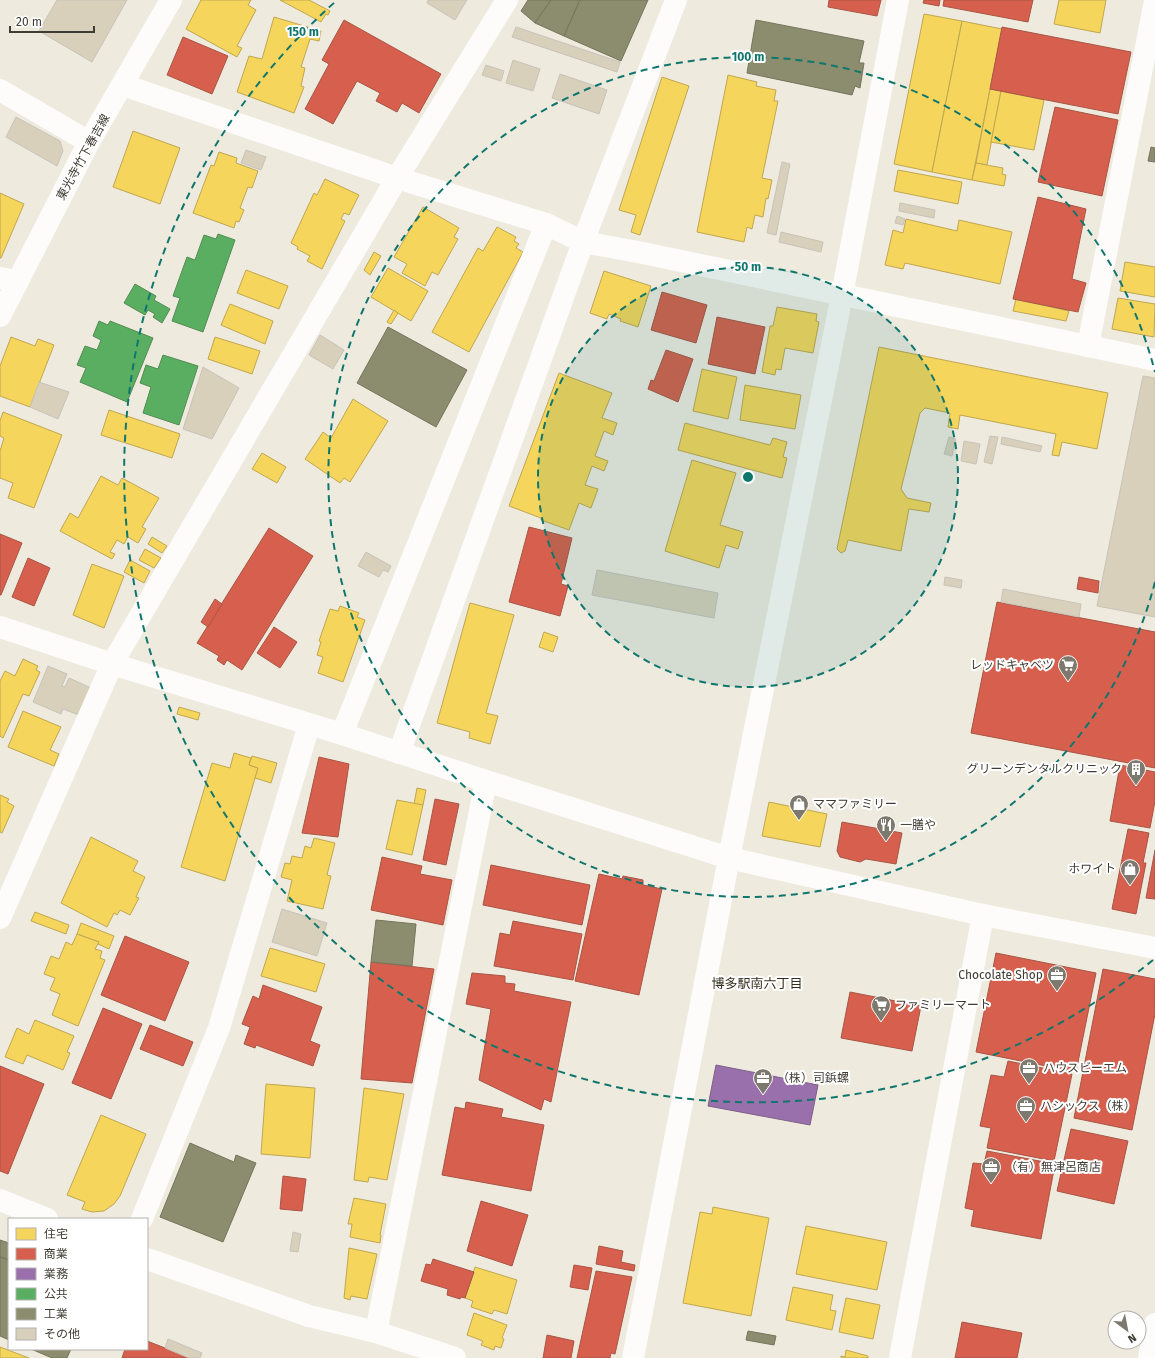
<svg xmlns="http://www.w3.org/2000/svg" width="1155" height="1358" font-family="'Fira Sans','Noto Sans JP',sans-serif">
<rect width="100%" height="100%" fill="#efeade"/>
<g fill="#f6d55c" stroke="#bfa750">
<path d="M201 0H251L248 5 256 10 237 46 242 48 237 57 186 29Z"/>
<path d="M280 0H309L330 11 328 15 326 14 321 22Z"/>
<path d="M1059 0H1106L1100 33 1054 24Z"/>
<path d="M924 14 962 21 932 172 894 164Z"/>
<path d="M274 17 321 31 319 41 310 39 301 67 305 68 301 86 304 87 294 113 237 92 249 56 262 59Z"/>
<path d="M962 21 1002 29 972 180 932 172Z"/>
<path d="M728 75 757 82 756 86 776 90 774 101H778L762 178 772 180 768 199 766 198 763 217 755 215 752 229 747 227 744 242 697 232Z"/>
<path d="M662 77 689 86 640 235 631 232 636 215 619 210Z"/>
<path d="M990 89 1001 91 987 165 976 163Z"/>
<path d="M1001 91 1044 100 1034 150 991 142Z"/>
<path d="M133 131 180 148 160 204 113 187Z"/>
<path d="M219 152 237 158 236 163 258 171 252 188 248 187 240 208 244 210 239 222 236 221 234 228 193 213 211 165 214 166Z"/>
<path d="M976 163 1003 168 1002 174 1006 175 1004 186 972 180Z"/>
<path d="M898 170 962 182 958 204 894 191Z"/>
<path d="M325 179 359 195 349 215 344 213 341 219 345 221 322 269 307 261 310 256 297 249 298 247 291 243 314 193 317 195Z"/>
<path d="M0 193 24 204 1 258H0Z"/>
<path d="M423 207 459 228 454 237 458 239 438 275 432 272 425 286 402 273 407 264 394 257Z"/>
<path d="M906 219 957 231 959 220 1012 232 1000 284 905 263 903 269 885 265 893 230 903 233Z"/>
<path d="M497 227 516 237 514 241 519 244 516 248 523 252 469 352 432 332 478 248 483 251Z"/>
<path d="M374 252 381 256 370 275 364 270Z"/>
<path d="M1125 262 1155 267V297L1120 291Z"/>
<path d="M388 268 428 291 411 321 371 297Z"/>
<path d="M246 270 288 286 279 309 237 293Z"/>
<path d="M604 271 651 286 638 327 620 321 621 319 609 314 607 319 590 313Z"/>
<path d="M1118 298 1155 304 1154 337 1112 329Z"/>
<path d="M1016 299 1069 311 1066 321 1013 311Z"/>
<path d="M230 304 273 321 265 344 221 325Z"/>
<path d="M777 307 817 314 816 321 819 322 813 353 785 348 781 370 776 369 775 375 762 372 770 326H773Z"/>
<path d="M394 310 398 313 391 324 387 322Z"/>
<path d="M11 337 35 346 38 339 54 345 30 407 0 396V366Z"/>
<path d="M215 337 260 351 252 374 208 359Z"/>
<path d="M879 347 1108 393 1097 449 1062 442 1059 456 1052 455 1056 434 960 415 958 429 948 427 950 413 925 408 920 413 901 489 907 498 931 503 929 512 909 509 901 551 848 540 845 551 841 553 837 549Z"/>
<path d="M702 369 737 377 728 419 693 411Z"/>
<path d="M559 373 612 393 602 418 617 423 613 435 604 431 595 456 608 461 604 471 592 466 585 485 598 489 591 508 579 503 569 530 541 520V518L509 506Z"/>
<path d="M745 385 801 395 795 429 740 420Z"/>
<path d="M353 399 388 421 350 482 344 478 340 483 305 459 323 432 331 438Z"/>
<path d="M109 410 180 434 172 458 101 435Z"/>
<path d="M3 412 62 435 34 508 8 498 13 483 0 478V451L4 438 0 436V421Z"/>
<path d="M685 423 770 445 773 438 787 442 783 457 787 458 782 478 678 450Z"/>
<path d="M262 453 286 467 277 483 252 469Z"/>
<path d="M692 460 736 473 720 525 743 532 738 549 726 545 719 568 665 551Z"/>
<path d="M101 476 118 485 122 478 159 498 142 527 146 529 138 543 128 537 124 544 117 540 110 552 115 554 112 559 60 531 70 513 78 518Z"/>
<path d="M152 537 167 546 162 553 148 544Z"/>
<path d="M145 549 161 558 154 568 139 560Z"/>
<path d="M130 560 150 571 144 583 124 572Z"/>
<path d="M92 564 124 576 104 628 73 615Z"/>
<path d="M470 603 514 615 486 713 498 716 490 744 469 738 470 732 437 723Z"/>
<path d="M340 606 359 613 357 617 365 620 343 682 318 673 323 657 317 655 321 642 319 641 330 609 338 611Z"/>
<path d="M544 632 558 637 553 652 539 647Z"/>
<path d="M23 659 38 666 36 670 40 672 29 696 23 694 3 738 0 736V681L5 671 15 676Z"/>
<path d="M179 707 200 713 198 720 177 714Z"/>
<path d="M23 711 61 727 50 750 59 754 54 766 8 747Z"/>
<path d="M234 753 251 758 249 765 258 768 225 881 181 867 212 763 230 768Z"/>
<path d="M252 756 277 763 271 783 255 778 258 768 249 765Z"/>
<path d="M417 788 426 790 423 805 414 804Z"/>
<path d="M0 795 9 799 7 802 14 806 2 833 0 832Z"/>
<path d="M397 800 423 805 412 855 386 849Z"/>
<path d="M769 802 827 814 820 847 762 836Z"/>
<path d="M91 837 138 861 133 871 145 877 136 897 139 898 130 915 120 910 117 915 114 913 107 927 61 903Z"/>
<path d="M314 838 335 843 327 875 331 876 323 909 287 901 292 880 281 877 285 863 290 864 292 856 302 858 305 846 311 848Z"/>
<path d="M35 912 69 925 66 934 31 921Z"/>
<path d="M81 923 114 936 109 949 98 944 99 942 77 934Z"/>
<path d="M77 934 99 942 95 949 102 951 100 958 105 960 78 1026 52 1015 60 994 50 990 55 978 44 974 51 956 59 959 66 942 72 945Z"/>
<path d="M270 948 325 964 316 992 261 976Z"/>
<path d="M35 1020 74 1036 67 1052 70 1053 63 1070 27 1055 23 1064 5 1057 17 1028 29 1034Z"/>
<path d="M266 1084 315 1088 310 1158 261 1154Z"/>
<path d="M364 1088 404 1094 387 1180 369 1177 368 1182 354 1180Z"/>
<path d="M101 1115 146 1134 120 1196 114 1204 104 1211 92 1212 82 1209 85 1202 67 1195Z"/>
<path d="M354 1198 386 1204 380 1235H381L380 1243 350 1237 352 1224H348Z"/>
<path d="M713 1207 769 1218 751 1316 683 1303 700 1212 712 1214Z"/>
<path d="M806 1226 887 1242 877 1290 796 1274Z"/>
<path d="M349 1248 377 1254 367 1299 351 1296 350 1300 344 1298Z"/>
<path d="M475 1267 517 1280 507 1314 494 1310 492 1314 471 1307 473 1301 465 1298Z"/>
<path d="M793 1287 833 1295 830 1310 836 1311 832 1330 786 1320Z"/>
<path d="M846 1298 880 1305 873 1339 839 1332Z"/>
<path d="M474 1313 507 1325 502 1338 504 1339 501 1348 495 1346 494 1350 481 1345 483 1341 467 1335Z"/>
<path d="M0 1347 29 1358H0Z"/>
<path d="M846 1350 868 1356V1358H841V1356L845 1357Z"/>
</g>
<g fill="#d6604d" stroke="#a95545">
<path d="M829 0H881L877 16 828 7Z"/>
<path d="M924 0H940L939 6 923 3Z"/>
<path d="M944 0H1033L1028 22 943 6Z"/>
<path d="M344 20 441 74 419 113 402 103 397 112 376 101 380 93 357 81 333 124 305 109 329 64 322 60Z"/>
<path d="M1002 27 1131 52 1118 114 990 89Z"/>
<path d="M183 37 228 56 212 94 167 75Z"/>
<path d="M1055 107 1118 120 1102 196 1038 182Z"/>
<path d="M1038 197 1086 209 1072 279 1086 283 1078 312 1013 299Z"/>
<path d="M662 292 707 305 696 343 651 330Z"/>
<path d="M717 317 765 327 755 374 708 364Z"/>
<path d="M666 350 693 359 678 402 648 389 651 380 654 381Z"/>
<path d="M529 527 572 538 561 584 568 586 560 616 509 602Z"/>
<path d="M269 528 313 556 242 670 227 660 224 665 217 660 219 656 197 643Z"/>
<path d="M0 534 22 543 1 595H0Z"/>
<path d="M28 558 50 568 34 606 12 597Z"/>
<path d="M1079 577 1099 581 1098 593 1077 589Z"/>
<path d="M215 599 222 604 208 627 201 622Z"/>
<path d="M997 602 1155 632V768L971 733Z"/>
<path d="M274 627 297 642 280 668 257 653Z"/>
<path d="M319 757 349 764 338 837 302 833Z"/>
<path d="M1120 765 1155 772V801L1150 828 1110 821Z"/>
<path d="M435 799 459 804 446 865 423 860Z"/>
<path d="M842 822 902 833 896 864 866 859 860 862 840 857 837 851Z"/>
<path d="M1128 829 1149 833 1143 863H1146L1136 914 1112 909Z"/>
<path d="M1155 850V899L1146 898Z"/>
<path d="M382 857 422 866 420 874 452 880 443 925 371 910Z"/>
<path d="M491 865 590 885 582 925 483 905Z"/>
<path d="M599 874 622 879 623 876 643 880V885L662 889 639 995 575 981Z"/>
<path d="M513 921 582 934 573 980 494 966 500 933 510 935Z"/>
<path d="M125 936 189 962 165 1021 101 995Z"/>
<path d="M996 953 1096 973 1076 1072 976 1052Z"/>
<path d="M371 962 434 969 412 1083 361 1079Z"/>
<path d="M1103 969 1155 979V1014L1132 1130 1074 1118Z"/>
<path d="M472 973 505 976V983L515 984 514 991 571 1002 551 1102 544 1099 541 1110 479 1080 491 1009 466 1004Z"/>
<path d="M263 985 322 1007 310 1041 320 1045 313 1066 256 1045 255 1048 244 1044 250 1027 242 1024 253 996 259 999Z"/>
<path d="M850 992 921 1006 912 1051 841 1038Z"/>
<path d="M103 1008 142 1024 111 1099 72 1083Z"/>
<path d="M150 1025 193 1042 183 1066 140 1049Z"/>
<path d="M1008 1061 1072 1074 1054 1161 987 1148 991 1128 980 1126 991 1075 1004 1077Z"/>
<path d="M0 1066 44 1084 8 1174 0 1171Z"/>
<path d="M466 1102 503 1109 501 1117 544 1125 531 1191 442 1175 455 1107 465 1109Z"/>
<path d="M1071 1129 1128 1141 1114 1204 1057 1191Z"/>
<path d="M987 1151 1055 1164 1041 1239 971 1226 974 1210 965 1208 973 1163 984 1164Z"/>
<path d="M283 1176 306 1179 302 1211 280 1209Z"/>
<path d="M481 1201 528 1215 512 1266 467 1251Z"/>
<path d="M599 1246 623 1251 621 1262 635 1265 634 1271 596 1264Z"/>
<path d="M433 1259 474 1272 465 1298 461 1297 460 1299 447 1295 448 1289 421 1281 426 1264 431 1265Z"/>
<path d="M574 1265 592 1268 588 1290 570 1287Z"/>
<path d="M596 1271 632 1277 615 1354 611 1353 610 1358H577Z"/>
<path d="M962 1322 1022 1333 1017 1358H955Z"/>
<path d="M547 1335 574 1341 571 1358H543Z"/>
<path d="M147 1341 165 1348 189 1358H122L125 1349H147Z"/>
</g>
<path fill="#9970ab" stroke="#7e6087" d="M716 1065 818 1085 810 1125 708 1106Z"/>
<g fill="#5aae61" stroke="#528c53">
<path d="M218 234 235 240 203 332 172 321 180 298 173 296 187 257 195 260 204 235 216 239Z"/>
<path d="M135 284 156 296 154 300 170 309 162 323 153 317 155 314 148 310 145 315 124 303Z"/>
<path d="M99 321 108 325 110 321 153 338 127 402 80 382 86 368 77 365 85 346 97 350 101 340 93 336Z"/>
<path d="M163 355 198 366 179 425 143 413 151 387 140 383 146 365 158 369Z"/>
</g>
<g fill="#8c8c6e" stroke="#75745c">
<path d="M528 0H551L535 23 521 11Z"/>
<path d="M551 0H580L564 36 535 23Z"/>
<path d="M580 0H648L621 61 564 36Z"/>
<path d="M756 20 864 41 859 63H864L860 88 855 86 852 95 747 73Z"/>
<path d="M1151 147 1155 148V162L1148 161Z"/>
<path d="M388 327 467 370 436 427 357 383Z"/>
<path d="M376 920 416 924 412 966 371 962Z"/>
<path d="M190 1143 234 1162 236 1155 256 1163 223 1242 160 1217Z"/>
<path d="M0 1240 9 1243V1260L0 1257Z"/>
<path d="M0 1257 9 1260V1340L0 1336Z"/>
<path d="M748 1331 776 1336 774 1345 746 1340Z"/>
<path d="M31 1349H71L67 1358H52Z"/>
</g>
<g fill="#d8d0bb" stroke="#c7c3b9">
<path d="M57 0H127L92 62 39 31Z"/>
<path d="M428 0H467L455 20 427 3Z"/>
<path d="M516 27 620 62 617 72 512 37Z"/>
<path d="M513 60 540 69 533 91 506 83Z"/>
<path d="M486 65 504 71 501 81 482 75Z"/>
<path d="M560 74 607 90 599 114 552 98Z"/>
<path d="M16 117 60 141 63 151 57 166 6 137Z"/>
<path d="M246 150 266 157 261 170 241 163Z"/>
<path d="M782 162 790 164 776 235 767 233Z"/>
<path d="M900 203 935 210 934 218 899 211Z"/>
<path d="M897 216 905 219 903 225 895 223Z"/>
<path d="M781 232 823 242 821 252 779 242Z"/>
<path d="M320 335 344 350 333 369 309 355Z"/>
<path d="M203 367 239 388 212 439 183 429Z"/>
<path d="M1143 376 1155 378V617L1097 606Z"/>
<path d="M39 382 69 392 58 419 30 407Z"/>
<path d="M990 436 998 437 992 464 984 462Z"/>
<path d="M949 437 956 439 952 456 944 454Z"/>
<path d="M1002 437 1042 446 1040 452 1001 444Z"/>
<path d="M964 441 980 444 976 464 961 461Z"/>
<path d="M366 552 391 566 388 572 383 570 379 577 358 566Z"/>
<path d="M597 570 718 593 714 618 592 595Z"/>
<path d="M945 577 962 580 961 588 944 585Z"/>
<path d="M1003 589 1081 604 1079 617 1001 602Z"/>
<path d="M48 666 67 674 62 686 65 687 69 678 91 688 79 715 63 709 61 714 33 702Z"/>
<path d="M282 909 327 923 317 956 272 942Z"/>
<path d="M293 1232 301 1234 298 1252 290 1251Z"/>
<path d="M168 1339 202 1353 200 1358H189L165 1348Z"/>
</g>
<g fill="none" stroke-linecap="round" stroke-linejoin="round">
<g stroke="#fdfcfa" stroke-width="22">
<path d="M0 90 89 142"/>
<path d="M0 278 17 281"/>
<path d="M1088 346 1155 1"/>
<path d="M342 734 546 224"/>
<path d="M399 753 583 242 676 0"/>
<path d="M0 918 112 664 397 178 507 0"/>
<path d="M0 1200 47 1219"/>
<path d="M142 1219 219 1028 309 725"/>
<path d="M147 1259 309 1316 376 1332 455 1358"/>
<path d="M376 1332 486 781"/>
<path d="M633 1358 729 858 842 295 898 0"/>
<path d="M900 1358 983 915"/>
<path d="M1149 1358 1155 1324"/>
</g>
<g stroke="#fdfcfa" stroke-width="22">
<path d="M123 85 397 178 546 224 583 242 638 252 1155 360"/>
<path d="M0 316 89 142 171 0"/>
<path d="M0 627 112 664 342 734 486 781 729 858 983 915 1155 948"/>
</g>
</g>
<circle cx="748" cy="477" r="210" fill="#0f766e" fill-opacity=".12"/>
<g fill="none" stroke="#0f766e" stroke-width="2" stroke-dasharray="7 5">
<circle cx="748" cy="477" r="210"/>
<path d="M1155 582A420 420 0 1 1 1155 372"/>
<path d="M1153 960A630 630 0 0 1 335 2"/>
</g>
<defs>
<symbol id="supermarket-pin" viewBox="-11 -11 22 30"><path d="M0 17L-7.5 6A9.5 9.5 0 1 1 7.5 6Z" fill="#7d796f" stroke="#fff"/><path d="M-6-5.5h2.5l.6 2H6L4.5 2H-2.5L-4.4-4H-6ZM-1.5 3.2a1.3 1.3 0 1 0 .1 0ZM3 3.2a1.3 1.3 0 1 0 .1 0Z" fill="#fff"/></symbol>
<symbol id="building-pin" viewBox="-11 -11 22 30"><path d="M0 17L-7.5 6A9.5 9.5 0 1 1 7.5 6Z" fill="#7d796f" stroke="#fff"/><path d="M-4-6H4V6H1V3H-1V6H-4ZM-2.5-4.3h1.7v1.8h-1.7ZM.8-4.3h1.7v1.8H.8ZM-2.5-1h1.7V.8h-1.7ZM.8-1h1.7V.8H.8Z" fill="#fff"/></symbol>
<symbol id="shop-pin" viewBox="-11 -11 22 30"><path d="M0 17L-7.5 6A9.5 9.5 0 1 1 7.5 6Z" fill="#7d796f" stroke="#fff"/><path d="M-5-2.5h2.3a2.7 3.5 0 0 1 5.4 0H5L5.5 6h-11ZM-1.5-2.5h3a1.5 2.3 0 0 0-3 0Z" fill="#fff"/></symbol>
<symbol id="restaurant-pin" viewBox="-11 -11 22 30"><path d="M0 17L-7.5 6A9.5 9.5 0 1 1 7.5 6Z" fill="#7d796f" stroke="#fff"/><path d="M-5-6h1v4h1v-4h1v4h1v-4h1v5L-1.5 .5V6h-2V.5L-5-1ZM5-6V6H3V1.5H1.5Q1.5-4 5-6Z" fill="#fff"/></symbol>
<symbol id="office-pin" viewBox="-11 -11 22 30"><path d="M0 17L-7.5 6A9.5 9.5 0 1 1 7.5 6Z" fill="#7d796f" stroke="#fff"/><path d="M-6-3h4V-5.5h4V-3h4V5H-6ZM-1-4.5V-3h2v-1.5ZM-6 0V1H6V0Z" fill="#fff"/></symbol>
</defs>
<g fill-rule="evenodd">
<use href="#supermarket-pin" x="1057" y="654" width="22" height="30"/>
<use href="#building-pin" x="1125" y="758" width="22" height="30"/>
<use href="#shop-pin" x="788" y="793" width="22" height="30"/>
<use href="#restaurant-pin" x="875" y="814" width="22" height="30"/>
<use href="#shop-pin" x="1119" y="858" width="22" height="30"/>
<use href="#office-pin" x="1046" y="964" width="22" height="30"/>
<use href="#supermarket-pin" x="870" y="994" width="22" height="30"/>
<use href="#office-pin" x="1018" y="1057" width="22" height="30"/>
<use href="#office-pin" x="752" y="1067" width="22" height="30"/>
<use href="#office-pin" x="1015" y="1095" width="22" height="30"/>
<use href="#office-pin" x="980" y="1156" width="22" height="30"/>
</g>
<g text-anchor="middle" stroke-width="4" stroke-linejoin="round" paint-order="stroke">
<g font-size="12" fill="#3f3c33" stroke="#fff">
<text transform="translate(83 157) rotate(-61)" y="4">東光寺竹下春吉線</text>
</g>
<g font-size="12" fill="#3f3c33" stroke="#fff" text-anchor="start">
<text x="1054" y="669" text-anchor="end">レッドキャベツ</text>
<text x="1122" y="773" text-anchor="end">グリーンデンタルクリニック</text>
<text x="813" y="808">ママファミリー</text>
<text x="900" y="829">一膳や</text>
<text x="1116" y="873" text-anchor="end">ホワイト</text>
<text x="1043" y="979" text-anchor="end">Chocolate Shop</text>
<text x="895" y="1009">ファミリーマート</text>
<text x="1043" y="1072">ハウスビーエム</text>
<text x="777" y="1082">（株）司鋲螺</text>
<text x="1040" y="1110">ハシックス（株）</text>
<text x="1005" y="1171">（有）無津呂商店</text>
</g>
<g font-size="13" fill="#352e1c" stroke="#fff">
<text x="757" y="988">博多駅南六丁目</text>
</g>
</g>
<circle cx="748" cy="477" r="6" fill="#0f766e" stroke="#fff" stroke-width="2"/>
<g font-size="12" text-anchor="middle" font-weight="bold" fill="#0f766e" stroke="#fff" stroke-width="4" stroke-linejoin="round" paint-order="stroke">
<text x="303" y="36">150 m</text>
<text x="748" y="61">100 m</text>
<text x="748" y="271">50 m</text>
</g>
<rect x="8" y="1218" width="140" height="132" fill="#ffffff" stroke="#b2b1ad"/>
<rect x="16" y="1228" width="20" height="12" fill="#f6d55c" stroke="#b2b1ad"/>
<text x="44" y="1238" font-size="12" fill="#3f3c33">住宅</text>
<rect x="16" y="1248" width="20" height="12" fill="#d6604d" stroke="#b2b1ad"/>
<text x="44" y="1258" font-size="12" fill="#3f3c33">商業</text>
<rect x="16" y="1268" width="20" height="12" fill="#9970ab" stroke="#b2b1ad"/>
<text x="44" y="1278" font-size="12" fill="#3f3c33">業務</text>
<rect x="16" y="1288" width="20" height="12" fill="#5aae61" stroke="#b2b1ad"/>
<text x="44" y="1298" font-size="12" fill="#3f3c33">公共</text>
<rect x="16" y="1308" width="20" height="12" fill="#8c8c6e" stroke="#b2b1ad"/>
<text x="44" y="1318" font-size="12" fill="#3f3c33">工業</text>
<rect x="16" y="1328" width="20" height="12" fill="#d8d0bb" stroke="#b2b1ad"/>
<text x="44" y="1338" font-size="12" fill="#3f3c33">その他</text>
<g transform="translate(1127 1330) rotate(148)"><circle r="19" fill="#ffffff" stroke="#b2b1ad"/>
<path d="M0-3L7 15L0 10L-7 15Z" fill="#7d796f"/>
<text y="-6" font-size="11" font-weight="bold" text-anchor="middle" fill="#3f3c33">N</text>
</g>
<path d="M10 26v6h84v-6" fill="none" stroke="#3f3c33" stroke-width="2"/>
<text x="16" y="26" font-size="12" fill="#3f3c33" stroke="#ffffff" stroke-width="3" paint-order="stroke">20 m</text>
</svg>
